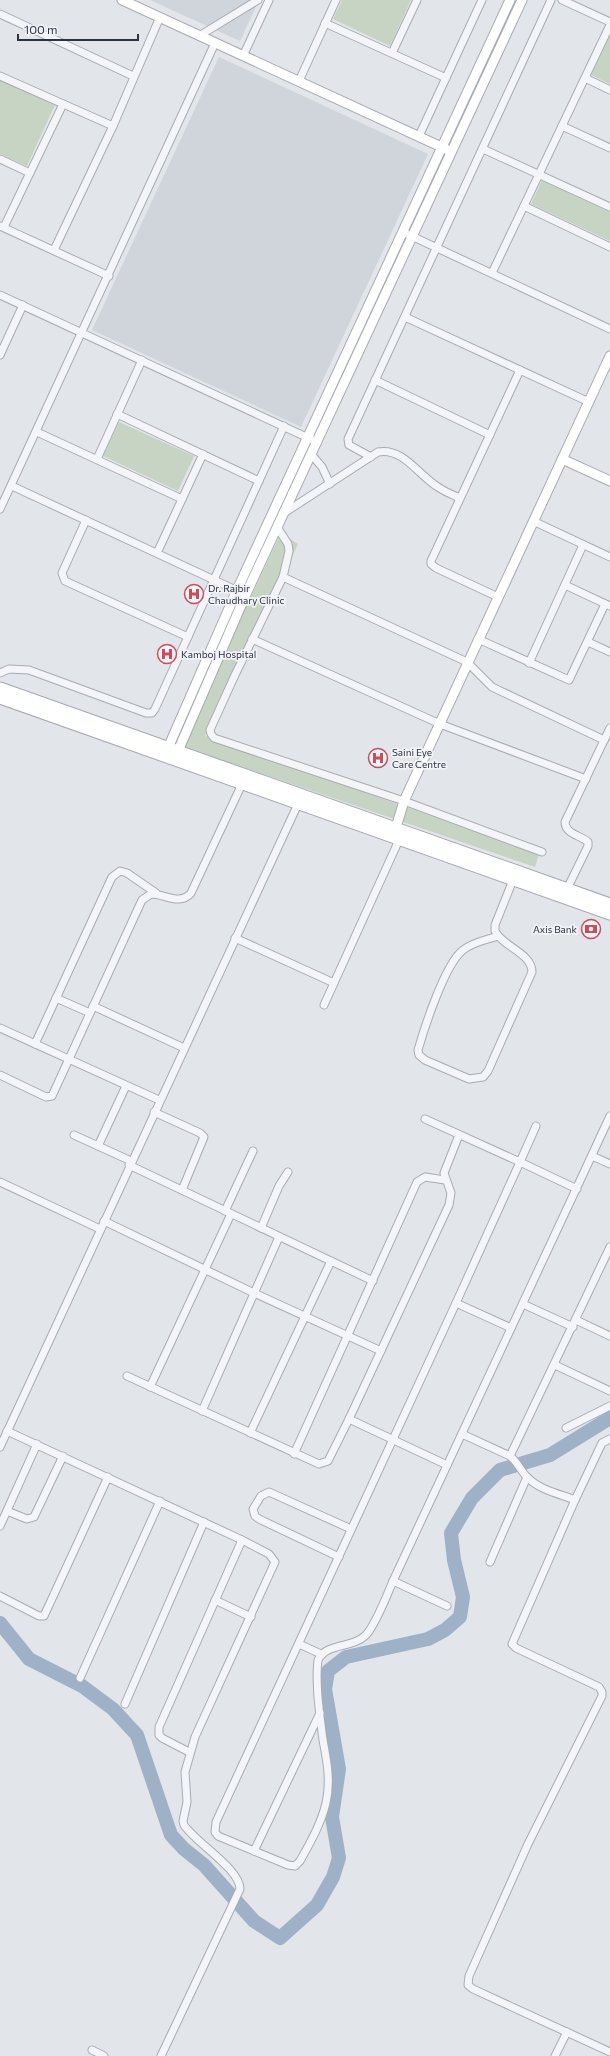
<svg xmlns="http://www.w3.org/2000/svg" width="610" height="2056" font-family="Commissioner,sans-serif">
<rect width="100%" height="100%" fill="#e2e5e9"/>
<g fill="#d0d4db">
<path d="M150 0H259L240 41Z"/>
<path d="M219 57 428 154 301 427 92 330Z"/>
</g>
<g fill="#c7d3c3">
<path d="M342 0H411L390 46 333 19Z"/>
<path d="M610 34V84L591 75Z"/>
<path d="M0 80 55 105 27 166 0 154Z"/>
<path d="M542 180 610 212V241L531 204Z"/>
<path d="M119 422 194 456 178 491 103 456Z"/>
<path d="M281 533 298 544 205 736 539 854 535 867 181 746Z"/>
</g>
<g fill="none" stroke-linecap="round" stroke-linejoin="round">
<path stroke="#9fb1c7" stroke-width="14" d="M0 1623 29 1659 82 1686 113 1709 137 1735 171 1835 184 1849 204 1865 254 1921 280 1938 317 1905 333 1877 339 1858 332 1817 339 1769 325 1689 328 1671 346 1657 428 1639 445 1630 460 1617 463 1597 454 1560 451 1533 472 1498 500 1470 550 1455 610 1418"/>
<defs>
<g id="street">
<path d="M562 0 610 22"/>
<path d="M0 14 133 76"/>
<path d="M325 23 446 78"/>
<path d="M199 36 258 0"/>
<path d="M392 53 417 0"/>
<path d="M243 56 269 0"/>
<path d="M0 76 113 126"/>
<path d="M585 78 610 90"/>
<path d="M299 81 336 0"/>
<path d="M562 126 610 148"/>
<path d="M419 136 482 0"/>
<path d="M483 149 610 207"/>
<path d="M0 159 30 173"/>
<path d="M524 206 610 247"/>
<path d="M0 226 109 276"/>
<path d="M4 227 63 104"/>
<path d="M403 232 610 329"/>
<path d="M54 250 113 126 160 17"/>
<path d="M492 273 610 25"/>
<path d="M0 295 317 442"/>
<path d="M405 317 589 402"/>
<path d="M0 355 23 305"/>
<path d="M375 380 490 435"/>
<path d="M117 414 259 481"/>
<path d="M37 432 182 499"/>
<path d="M311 454 322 467 330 484"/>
<path d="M371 457 349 445 348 439 551 0"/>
<path d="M97 459 142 360"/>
<path d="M12 486 240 592"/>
<path d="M0 509 215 43"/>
<path d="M284 513 378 452C403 447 419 476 438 487 445 492 453 495 460 498"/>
<path d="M86 520 62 573 65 581 188 637"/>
<path d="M533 521 610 557"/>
<path d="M277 527 288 544 289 551 283 577 235 675 210 730 211 734 214 738 404 801 542 852"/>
<path d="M157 553 203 454"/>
<path d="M283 577 467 662 492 687 604 740"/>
<path d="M565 585 610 606"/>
<path d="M498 597 436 568 431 564V561L520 370"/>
<path d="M252 639 440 724 586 779"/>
<path d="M478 639 569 680 605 604"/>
<path d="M588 642 610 652"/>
<path d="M529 663 583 545"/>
<path d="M0 673 9 669 29 670 146 713H152L155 709 284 426"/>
<path d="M567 889 588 846V842C580 835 565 834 565 822L610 728"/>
<path d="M498 936C486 940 473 942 463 950 445 964 425 1026 418 1050L419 1055 425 1060 469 1079 483 1077 488 1071 532 972C532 953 503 947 495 931V925L513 880"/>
<path d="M235 938 334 983"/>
<path d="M56 998 90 1013"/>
<path d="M324 1005 399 840"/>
<path d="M93 1006 184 1048"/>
<path d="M0 1028 159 1100"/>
<path d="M35 1044 112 877 120 871 127 873 156 893"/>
<path d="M0 1075 46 1097 52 1096 142 900 151 894C165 894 180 906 191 893L242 784"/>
<path d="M154 1112 200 1133 204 1137 182 1190"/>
<path d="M425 1119 520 1162 536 1126"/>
<path d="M74 1135 131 1161"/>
<path d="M98 1146 126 1086"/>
<path d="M592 1156 610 1164"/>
<path d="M129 1165 373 1281"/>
<path d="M0 1182 100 1229"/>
<path d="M577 1189 520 1162 456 1303 216 1822 215 1832 218 1836 288 1865 295 1866 300 1861C310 1843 321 1824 326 1803 331 1782 327 1761 323 1740 320 1716 315 1684 318 1660 327 1642 352 1649 366 1635 376 1624 387 1595 393 1581L585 1170 610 1116"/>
<path d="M225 1211 253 1151"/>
<path d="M104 1221 254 1293 381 1351"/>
<path d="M261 1228 279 1186 288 1172"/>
<path d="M456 1303 511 1328"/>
<path d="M523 1304 573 1327"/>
<path d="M576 1320 610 1336"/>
<path d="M555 1365 610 1391"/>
<path d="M127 1376 319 1464 328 1461 349 1419"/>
<path d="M150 1387 231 1214"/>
<path d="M202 1411 279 1237"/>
<path d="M566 1428 610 1406"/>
<path d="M7 1431 242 1540 269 1554 275 1562 195 1737 185 1772 187 1802 183 1821 184 1825C196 1843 240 1869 240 1889L161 2056"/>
<path d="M250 1433 331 1261"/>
<path d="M462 1434 510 1456C518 1462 521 1472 528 1478 540 1490 560 1494 575 1500L602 1443 610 1439"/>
<path d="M0 1447 298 804"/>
<path d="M294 1454 417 1182 425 1177 445 1180"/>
<path d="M510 1456 610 1247"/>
<path d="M447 1465 349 1419 449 1205 451 1193 444 1173 459 1135"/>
<path d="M575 1500 512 1644 516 1648 599 1687 602 1692V1696L528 1844 469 1976 468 1985 473 1989 610 2052"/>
<path d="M7 1511 27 1519 34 1517 63 1456"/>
<path d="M0 1526 37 1444"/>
<path d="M339 1557 259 1519 255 1516 253 1509 261 1496 269 1492 351 1529"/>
<path d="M490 1562 527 1477"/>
<path d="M393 1581 447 1606"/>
<path d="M0 1596 39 1616H44L108 1477"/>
<path d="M215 1600 251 1617"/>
<path d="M299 1644 321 1654"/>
<path d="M80 1678 160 1501"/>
<path d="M125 1704 204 1522"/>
<path d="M189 1752 162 1738 159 1735V1727L242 1540"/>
<path d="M254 1851 320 1713"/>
<path d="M92 2050 104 2056"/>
<path d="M555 2056 567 2032"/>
</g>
<g id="secondary">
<path d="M122 0 448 150"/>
<path d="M510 0 237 590 168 748 171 757 178 751 246 594 522 0"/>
<path d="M562 459 610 481"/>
<path d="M394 834 404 801 610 356"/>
</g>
<g id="primary">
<path d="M0 688 610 904"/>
<path d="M0 698 610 914"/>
</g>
</defs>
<use href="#street" stroke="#a7acb3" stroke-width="9"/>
<use href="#secondary" stroke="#a7acb3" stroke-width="11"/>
<use href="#primary" stroke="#a2a9b5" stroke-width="13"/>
<use href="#street" stroke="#f4f5f8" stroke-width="7"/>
<use href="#secondary" stroke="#fff" stroke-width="9"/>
<use href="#primary" stroke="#fff" stroke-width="11"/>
</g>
<defs>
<symbol id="hospital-ring" viewBox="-11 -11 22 22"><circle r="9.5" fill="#f1f3f7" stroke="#c74e5d" stroke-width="1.5"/><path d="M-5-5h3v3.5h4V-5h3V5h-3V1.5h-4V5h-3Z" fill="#c74e5d"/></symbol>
<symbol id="bank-ring" viewBox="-11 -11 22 22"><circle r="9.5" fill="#f1f3f7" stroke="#c74e5d" stroke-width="1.5"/><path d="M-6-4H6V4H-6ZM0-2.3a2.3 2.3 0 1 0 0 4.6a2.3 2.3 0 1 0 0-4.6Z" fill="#c74e5d"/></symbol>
</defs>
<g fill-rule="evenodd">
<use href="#hospital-ring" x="183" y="583" width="22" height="22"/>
<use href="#hospital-ring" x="156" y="643" width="22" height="22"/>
<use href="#hospital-ring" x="367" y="747" width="22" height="22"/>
<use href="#bank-ring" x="580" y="918" width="22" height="22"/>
</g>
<g text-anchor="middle" stroke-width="3.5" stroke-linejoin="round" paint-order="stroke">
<g font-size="10" fill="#2b3240" stroke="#f1f3f7" text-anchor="start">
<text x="208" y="592">Dr. Rajbir<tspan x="208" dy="12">Chaudhary Clinic</tspan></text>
<text x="181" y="658">Kamboj Hospital</text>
<text x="392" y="756">Saini Eye<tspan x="392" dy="12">Care Centre</tspan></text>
<text x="577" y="933" text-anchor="end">Axis Bank</text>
</g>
</g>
<path d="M18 34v6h120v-6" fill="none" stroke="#2b3240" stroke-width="2"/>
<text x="24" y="34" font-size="12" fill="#2b3240" stroke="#f1f3f7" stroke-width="3" paint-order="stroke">100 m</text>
</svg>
